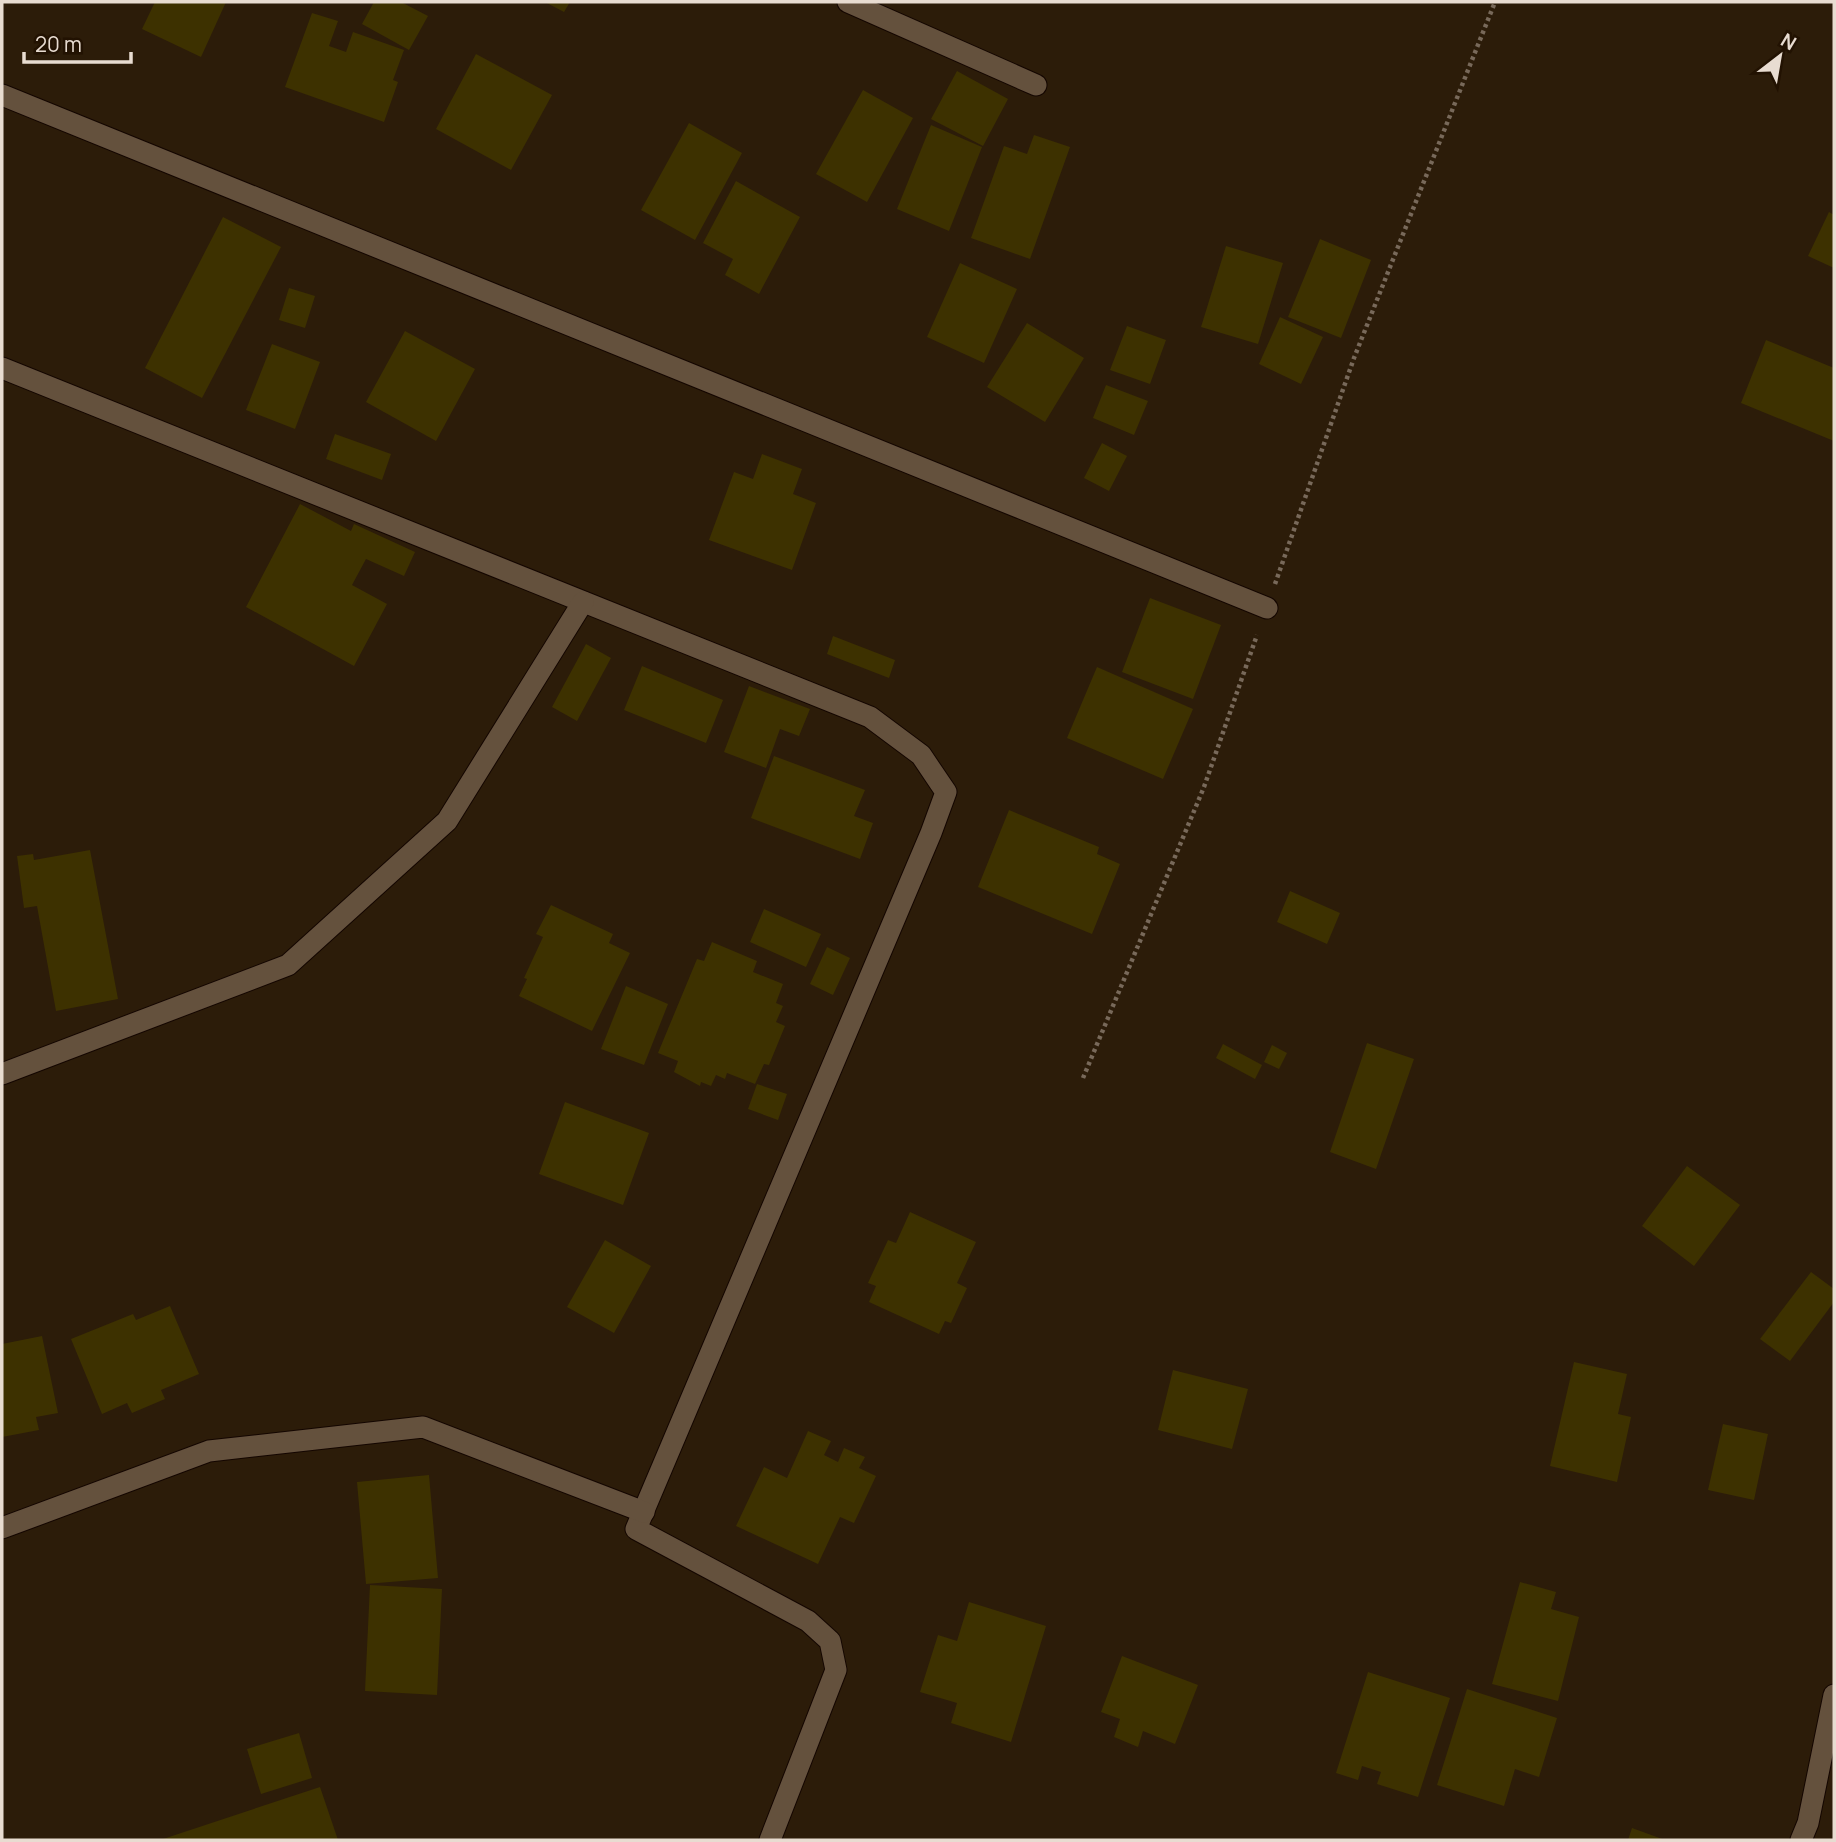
<svg xmlns="http://www.w3.org/2000/svg" width="1836" height="1842" font-family="Manrope,sans-serif">
<rect width="100%" height="100%" fill="#2c1c09"/>
<g fill="#3d3100">
<path d="M155 2H226L201 57 142 29Z"/>
<path d="M374 2H401L428 16 409 50 362 24Z"/>
<path d="M545 2H570L564 12Z"/>
<path d="M312 13 338 21 329 46 346 52 353 32 404 50 393 80 398 82 384 122 285 87Z"/>
<path d="M476 54 552 95 511 170 436 129Z"/>
<path d="M957 71 1008 99 983 146 931 119Z"/>
<path d="M863 90 913 118 867 202 816 174Z"/>
<path d="M689 123 742 153 695 240 641 210Z"/>
<path d="M931 125 982 147 949 231 897 209Z"/>
<path d="M1034 135 1070 147 1030 259 971 238 1004 146 1027 154Z"/>
<path d="M736 181 800 217 759 294 725 275 733 259 703 243Z"/>
<path d="M1829 212 1834 215V268L1808 256Z"/>
<path d="M223 217 281 247 202 398 145 368Z"/>
<path d="M1320 239 1371 260 1341 338 1288 317Z"/>
<path d="M1226 246 1283 263 1258 344 1201 327Z"/>
<path d="M960 263 1017 289 984 363 927 337Z"/>
<path d="M289 288 315 296 305 328 279 320Z"/>
<path d="M1280 317 1323 337 1301 384 1259 364Z"/>
<path d="M1027 323 1084 358 1045 422 987 387Z"/>
<path d="M1127 326 1166 340 1150 384 1110 370Z"/>
<path d="M405 331 475 369 436 441 366 402Z"/>
<path d="M1766 340 1834 368V441L1741 403Z"/>
<path d="M272 344 320 362 295 429 246 410Z"/>
<path d="M1106 385 1148 401 1134 435 1093 418Z"/>
<path d="M335 434 391 454 382 480 326 459Z"/>
<path d="M1102 443 1127 456 1109 491 1084 478Z"/>
<path d="M762 454 802 469 793 494 816 503 792 570 709 540 734 472 753 479Z"/>
<path d="M300 504 351 531 354 524 415 552 404 576 366 559 352 585 387 604 354 666 246 607Z"/>
<path d="M1150 598 1221 625 1193 699 1122 672Z"/>
<path d="M833 636 895 660 889 678 827 654Z"/>
<path d="M586 644 611 658 577 721 552 707Z"/>
<path d="M642 666 723 700 706 743 624 710Z"/>
<path d="M1097 667 1193 709 1163 779 1067 738Z"/>
<path d="M749 686 810 709 799 736 780 729 766 768 724 752Z"/>
<path d="M774 756 865 790 854 816 873 823 860 859 751 818Z"/>
<path d="M1009 810 1099 847 1097 854 1120 864 1092 934 978 887Z"/>
<path d="M90 850 118 999 56 1011 37 906 24 908 17 856 33 854 34 860Z"/>
<path d="M1290 891 1340 913 1327 944 1277 922Z"/>
<path d="M551 905 613 934 609 943 630 953 592 1031 519 996 527 979 524 978 543 937 536 934Z"/>
<path d="M764 909 821 934 806 967 750 942Z"/>
<path d="M712 942 757 961 753 972 783 984 776 1003 783 1006 776 1022 785 1026 769 1065 764 1064 755 1084 727 1073 725 1079 716 1075 711 1086 701 1082 700 1086 674 1072 678 1061 658 1053 697 959 704 961Z"/>
<path d="M827 947 850 958 833 995 810 984Z"/>
<path d="M626 986 668 1004 644 1065 601 1049Z"/>
<path d="M1367 1043 1414 1059 1376 1169 1330 1152Z"/>
<path d="M1223 1044 1262 1065 1255 1079 1216 1058Z"/>
<path d="M1272 1045 1287 1053 1279 1069 1264 1062Z"/>
<path d="M757 1084 787 1094 778 1120 748 1109Z"/>
<path d="M565 1102 649 1133 623 1205 539 1174Z"/>
<path d="M1687 1166 1740 1205 1694 1266 1642 1226Z"/>
<path d="M910 1212 976 1242 957 1283 967 1288 951 1323 945 1321 939 1334 869 1302 876 1286 868 1283 888 1240 896 1243Z"/>
<path d="M605 1240 651 1266 614 1333 567 1307Z"/>
<path d="M1811 1272 1834 1289V1302L1790 1361 1760 1339Z"/>
<path d="M170 1306 199 1374 161 1390 165 1399 132 1413 127 1403 102 1414 71 1339 133 1314 136 1320Z"/>
<path d="M42 1336 58 1413 36 1417 39 1430 2 1437V1344Z"/>
<path d="M1574 1362 1627 1374 1618 1414 1631 1417 1617 1482 1550 1466Z"/>
<path d="M1173 1370 1248 1389 1232 1449 1158 1430Z"/>
<path d="M1723 1424 1768 1434 1754 1500 1708 1490Z"/>
<path d="M808 1431 831 1441 824 1455 838 1462 844 1448 865 1457 859 1468 876 1476 854 1523 840 1517 818 1564 736 1526 764 1467 787 1478Z"/>
<path d="M429 1475 438 1578 366 1584 357 1482Z"/>
<path d="M1520 1582 1556 1592 1551 1609 1579 1617 1558 1701 1492 1684Z"/>
<path d="M370 1585 442 1589 437 1695 365 1691Z"/>
<path d="M969 1602 1046 1626 1011 1742 951 1723 957 1703 920 1692 938 1635 957 1641Z"/>
<path d="M1122 1656 1198 1685 1175 1744 1143 1731 1138 1747 1114 1737 1120 1719 1101 1712Z"/>
<path d="M1368 1672 1450 1698 1418 1797 1377 1784 1381 1772 1362 1766 1358 1780 1336 1773Z"/>
<path d="M1467 1689 1557 1718 1539 1777 1515 1769 1504 1806 1437 1785Z"/>
<path d="M299 1733 312 1778 261 1794 247 1749Z"/>
<path d="M320 1787 338 1840H160Z"/>
<path d="M1632 1828 1665 1840H1628Z"/>
</g>
<g fill="none" stroke-linecap="round" stroke-linejoin="round">
<defs>
<g id="minor">
<path d="M848 2 1036 85"/>
<path d="M2 95 1267 608"/>
<path d="M2 368 870 717 921 755 946 792 931 833 636 1529 808 1621 830 1641 836 1670 770 1840"/>
<path d="M2 1074 288 965 447 821 583 602"/>
<path d="M2 1528 209 1451 423 1427 644 1512"/>
<path d="M1801 1840 1808 1823 1834 1695"/>
</g>
</defs>
<use href="#minor" stroke="#140600" stroke-width="23"/>
<g stroke="#78695a" stroke-width="4.5" stroke-dasharray="3.5 3.5" stroke-linecap="butt">
<path d="M1275 584 1354 358 1495 2"/>
<path d="M1083 1078 1204 787 1257 635"/>
</g>
<use href="#minor" stroke="#64513d" stroke-width="21"/>
</g>
<rect width="1836" height="1842" fill="none" stroke="#e8dcd1" stroke-width="7"/>
<g transform="translate(1780 56) rotate(31)" stroke="#221202" stroke-width="5" paint-order="stroke">
<path d="M0-5L12 26L0 18L-12 26Z" fill="#e8dcd1"/>
<text y="-10" font-size="19" font-weight="bold" text-anchor="middle" fill="#e8dcd1">N</text>
</g>
<path d="M24 52v10h107v-10" fill="none" stroke="#e8dcd1" stroke-width="3.5"/>
<text x="35" y="52" font-size="21" fill="#e8dcd1" stroke="#221202" stroke-width="5" paint-order="stroke">20 m</text>
</svg>
